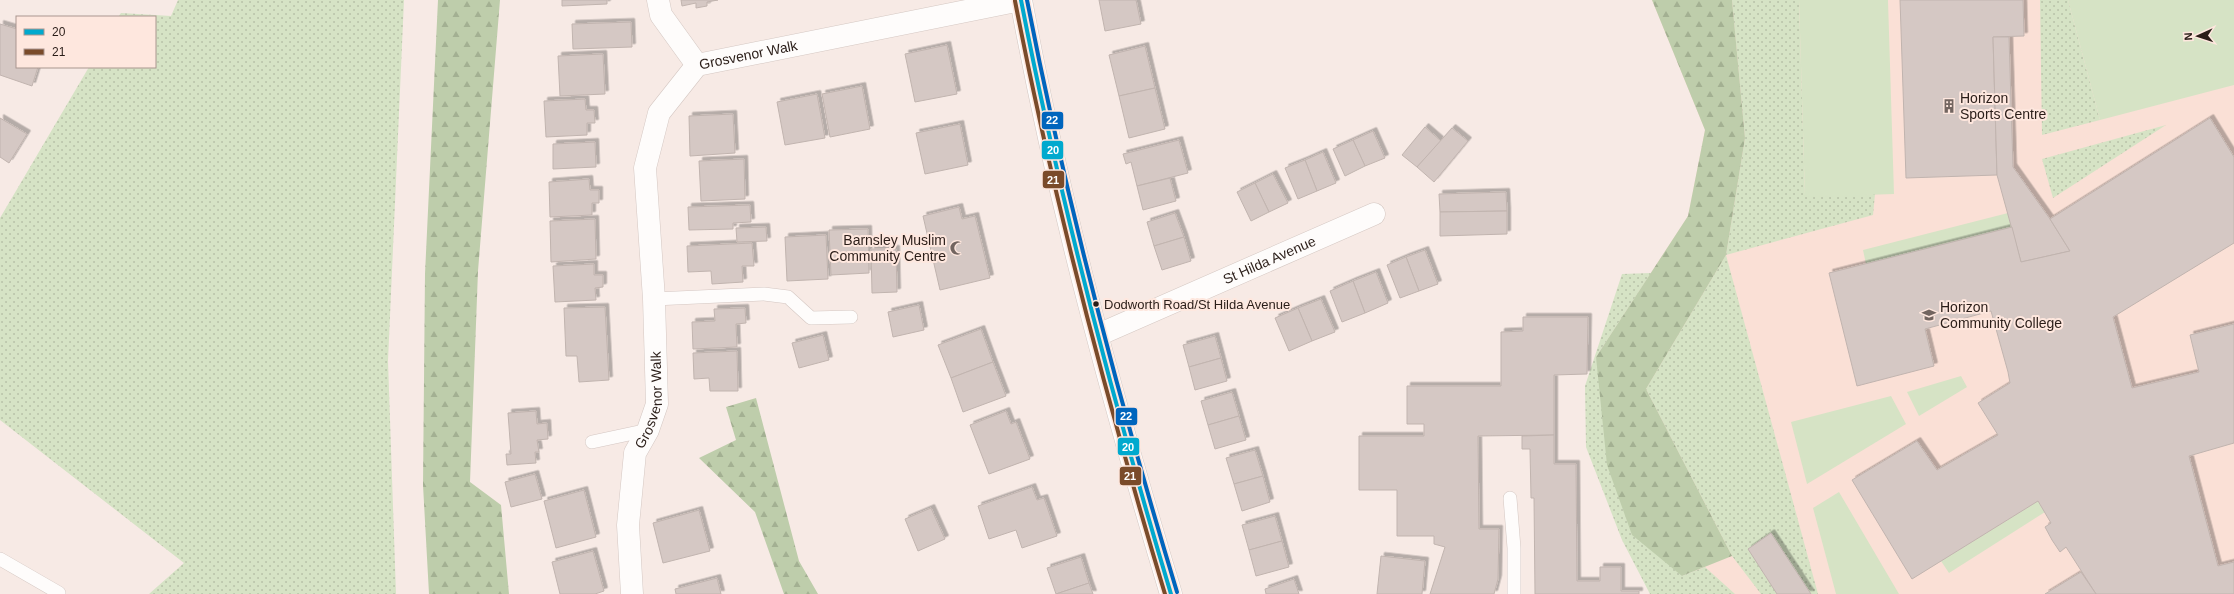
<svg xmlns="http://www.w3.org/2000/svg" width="2234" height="594" font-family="Arial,sans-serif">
<defs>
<pattern id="grass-dots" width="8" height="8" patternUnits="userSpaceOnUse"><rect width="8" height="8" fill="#d6e3c5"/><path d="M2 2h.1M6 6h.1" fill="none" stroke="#b8c2a8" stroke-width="1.8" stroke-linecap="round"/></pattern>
<pattern id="forest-firs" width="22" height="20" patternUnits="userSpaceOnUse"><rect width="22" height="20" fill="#becdab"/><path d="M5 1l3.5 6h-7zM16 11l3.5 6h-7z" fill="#a3b092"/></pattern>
<filter id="shadow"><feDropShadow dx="3.5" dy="-3.5" stdDeviation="0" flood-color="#0004"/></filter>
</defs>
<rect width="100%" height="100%" fill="#f7eae5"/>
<path fill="#fae0d6" d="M1652 0H2234V594H1704L1596 357 1688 216 1705 130Z"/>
<g fill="url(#grass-dots)">
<path d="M178 0H404L388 361 396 594H149L184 563 0 420V218L89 67H155V17H118L121 13 171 16Z"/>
<path d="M1732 0H1799L1805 196 1875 194 1873 215 1726 255 1818 594H1761L1732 556 1646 389 1726 255 1745 138Z"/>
<path d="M2040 0H2068L2100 120 2042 135Z"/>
<path d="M2166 125 2053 198 2042 159Z"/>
<path d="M1651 273 1596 357 1682 576 1705 567 1735 594H1650L1622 540 1586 447 1585 386 1622 274Z"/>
</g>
<g fill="url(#forest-firs)">
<path d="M438 0H500L478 271 470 482 501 505 509 594H429L423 485 425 274Z"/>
<path d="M1652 0H1732L1745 138 1726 255 1646 389 1732 556 1682 576 1632 535 1607 465 1596 357 1688 216 1705 130Z"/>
<path d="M756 398 799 561 818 594H784L755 512 699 458 736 440 726 407Z"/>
</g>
<g fill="#d6e3c5">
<path d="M1799 0H1888L1894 194 1805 197Z"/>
<path d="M2068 0H2234V85L2100 120Z"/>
<path d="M2008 213 2012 227 1866 264 1863 250Z"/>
<path d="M1961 376 1967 387 1919 416 1907 392Z"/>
<path d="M1891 396 1906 424 1807 484 1791 422Z"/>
<path d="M1839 492 1899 594H1836L1813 508Z"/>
<path d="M2038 501 2045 512 1949 573 1941 561Z"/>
</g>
<g fill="#d5c8c4" stroke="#c1b4af" filter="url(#shadow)">
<path d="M562 0H607V4L562 6Z"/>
<path d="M681 0H718L707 2V6L696 8V3L682 6Z"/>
<path d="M1099 0H1136L1141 24 1105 31Z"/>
<path d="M1900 0H2023L2024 36 1993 37 1997 175 1906 178Z"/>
<path d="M631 22 632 47 573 49 572 24Z"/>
<path d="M0 24 17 29V67H38L32 86 0 75Z"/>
<path d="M1993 37H2009L2013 167 2050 219 2070 251 2021 262 1997 175Z"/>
<path d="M947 45 957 94 915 102 905 54Z"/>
<path d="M1145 46 1155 88 1119 96 1109 55Z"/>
<path d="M603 54 605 94 560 96 558 56Z"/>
<path d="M862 86 870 129 830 137 822 94Z"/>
<path d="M1155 88 1165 129 1129 138 1119 96Z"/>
<path d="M817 94 825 138 785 145 777 102Z"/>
<path d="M585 99 586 110H594L595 123H587V135L546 137 544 101Z"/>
<path d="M733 114 735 153 690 156 689 116Z"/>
<path d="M0 118 27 134 9 163 0 157Z"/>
<path d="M2210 118 2234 157V243L2113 317 2132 388 2199 372 2190 335 2234 324V443L2189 456 2218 566 2234 562V594H2096L2066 547 2060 552 2052 540 2045 527 2051 523 2038 501 1912 579 1852 480 1917 441 1937 470 1998 435 1978 403 2010 383 2008 372 1991 311 1925 329 1934 366 1857 386 1829 273 2012 227 2021 262 2070 251 2050 219Z"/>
<path d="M960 124 968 165 925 174 916 133Z"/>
<path d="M1425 127 1441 141 1417 167 1402 155Z"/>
<path d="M1452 128 1468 141 1434 182 1417 167Z"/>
<path d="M1373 131 1385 158 1365 166 1353 140Z"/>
<path d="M1179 140 1188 173 1137 186 1131 162 1126 164 1123 154Z"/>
<path d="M1353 140 1365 166 1345 176 1333 149Z"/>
<path d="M595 142 596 167 553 169V144Z"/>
<path d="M1323 152 1336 183 1317 191 1305 160Z"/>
<path d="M744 159 745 199 701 201 699 161Z"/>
<path d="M1305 160 1317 191 1298 199 1285 168Z"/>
<path d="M1273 174 1288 203 1269 212 1255 183Z"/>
<path d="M1170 178 1176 201 1143 210 1137 186Z"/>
<path d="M589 179 590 190H599V203H592V215L550 217 549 182Z"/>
<path d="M1255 183 1269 212 1251 221 1237 192Z"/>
<path d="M1506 192 1507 211 1440 212 1439 194Z"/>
<path d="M750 205 751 222 733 223V229L689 230 688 207Z"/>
<path d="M959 207 962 219 975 216 990 278 940 290 923 216Z"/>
<path d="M1507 211V234L1440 236V212Z"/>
<path d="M1175 213 1184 237 1154 246 1147 222Z"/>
<path d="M595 219 596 259 551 262 550 221Z"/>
<path d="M766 227 767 241 737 242 736 228Z"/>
<path d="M868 229 869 273 831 275 829 230Z"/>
<path d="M826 235 828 279 787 281 785 237Z"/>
<path d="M1184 237 1191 261 1162 270 1154 246Z"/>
<path d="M752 243 754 266H742L743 282 712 284 711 271 688 272 687 246Z"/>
<path d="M871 249H896L897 292 872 293Z"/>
<path d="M1425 250 1438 284 1419 291 1406 257Z"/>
<path d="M1406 257 1419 291 1400 298 1387 265Z"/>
<path d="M594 264V275H603V287L595 288 596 300 555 302 553 266Z"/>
<path d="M1376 272 1388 303 1365 313 1353 281Z"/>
<path d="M1353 281 1365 313 1342 322 1330 291Z"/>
<path d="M1321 299 1335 332 1312 341 1298 308Z"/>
<path d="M919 305 924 330 893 337 888 312Z"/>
<path d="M605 307 609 380 579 382 577 356H566L564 308Z"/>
<path d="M745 308 746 323 736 324 737 347 693 349 692 322 715 321 714 309Z"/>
<path d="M1298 308 1312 341 1289 351 1275 318Z"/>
<path d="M1523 317H1588L1587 374 1554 375V435L1478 436 1479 529H1499L1498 579 1494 594H1430L1445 547 1434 544V536H1397V490H1359V436H1424V424H1407V386H1501V332L1523 331Z"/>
<path d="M981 329 993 362 951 378 938 345Z"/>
<path d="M823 335 829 360 799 368 792 343Z"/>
<path d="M1215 336 1221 358 1189 367 1183 345Z"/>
<path d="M737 351 738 391H710L709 378 694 379 693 353Z"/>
<path d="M1221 358 1227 381 1195 390 1189 367Z"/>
<path d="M993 362 1006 396 963 412 951 378Z"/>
<path d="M1232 392 1239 416 1208 425 1201 401Z"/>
<path d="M536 411 537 424 547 423 548 439 537 440 539 452H535L536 463 507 465 506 454H511L508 413Z"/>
<path d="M1006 411 1011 424 1016 422 1030 459 989 474 970 425Z"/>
<path d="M1239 416 1246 440 1215 449 1208 425Z"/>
<path d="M1554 435V464H1576L1577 581H1600V567H1621V591H1639V594H1535L1534 498H1531L1530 449H1522V436Z"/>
<path d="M1255 450 1263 476 1234 484 1226 458Z"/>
<path d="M535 474 542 499 511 507 505 482Z"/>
<path d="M1263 476 1270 502 1242 511 1234 484Z"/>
<path d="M1032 487 1037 500 1044 498 1057 536 1022 548 1016 530 989 539 978 506Z"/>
<path d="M584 490 596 537 556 548 544 501Z"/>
<path d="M931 508 945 539 918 551 905 519Z"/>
<path d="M699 510 710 551 663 563 653 523Z"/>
<path d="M1275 516 1282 541 1249 550 1242 525Z"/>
<path d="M1771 533 1811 594H1777L1748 549Z"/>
<path d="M1282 541 1289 567 1256 576 1249 550Z"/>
<path d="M593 551 604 591 595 594H560L552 562Z"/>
<path d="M1381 556 1425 561 1422 594H1377Z"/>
<path d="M1081 557 1089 583 1056 594 1047 568Z"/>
<path d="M2081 572 2096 594H2045Z"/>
<path d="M717 578 721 594H676L675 589Z"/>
<path d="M1294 579 1299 594H1266L1265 589Z"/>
<path d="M1089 583 1093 594H1056Z"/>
</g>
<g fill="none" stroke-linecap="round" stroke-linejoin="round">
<defs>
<g id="service">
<path d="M654 299 764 294 788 297 811 318 851 317"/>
<path d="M592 442 648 430"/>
<path d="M1510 498 1514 548V594"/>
<path d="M0 559 59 593"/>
</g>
<g id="minor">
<path d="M658 0 661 15 697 65"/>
<path id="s1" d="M1098 335 1374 214"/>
<path id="s2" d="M632 594 628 525 635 453 648 430 657 404 654 299 645 168 659 113 697 65 1021 0"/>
</g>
<path id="trunk" d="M1021 0C1058 201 1112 399 1171 594"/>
</defs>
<use href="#service" stroke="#d4c7c2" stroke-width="14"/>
<use href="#minor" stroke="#d4c7c2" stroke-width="23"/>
<use href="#trunk" stroke="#d4c7c2" stroke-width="23"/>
<use href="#service" stroke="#fefcfb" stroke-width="13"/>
<use href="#minor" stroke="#fefcfb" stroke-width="22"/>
<use href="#trunk" stroke="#fefcfb" stroke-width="22"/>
<defs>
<path id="bus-1" d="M1021 0C1060 201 1112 398 1171 594"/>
<path id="bus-2" d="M1015 1C1054 202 1106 398 1165 594"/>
<path id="bus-3" d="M1027 0C1066 200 1118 397 1177 592"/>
</defs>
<use href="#bus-1" stroke="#fee7de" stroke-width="7"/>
<use href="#bus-2" stroke="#fee7de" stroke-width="7"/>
<use href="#bus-3" stroke="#fee7de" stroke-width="7"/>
<use href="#bus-1" stroke="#00a9ce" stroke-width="4"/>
<use href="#bus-2" stroke="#7a4b2a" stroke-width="4"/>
<use href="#bus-3" stroke="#0065bd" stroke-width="4"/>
</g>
<defs>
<symbol id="building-bare" viewBox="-9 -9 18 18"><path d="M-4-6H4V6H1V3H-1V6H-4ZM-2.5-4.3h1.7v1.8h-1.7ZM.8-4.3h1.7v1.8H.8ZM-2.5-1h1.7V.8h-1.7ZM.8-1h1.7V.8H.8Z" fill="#726560" stroke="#fee7de" stroke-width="2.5" paint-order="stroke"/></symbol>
<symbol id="mosque-bare" viewBox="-9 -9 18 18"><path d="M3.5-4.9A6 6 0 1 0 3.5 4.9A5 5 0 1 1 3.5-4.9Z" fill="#726560" stroke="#fee7de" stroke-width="2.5" paint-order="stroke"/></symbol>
<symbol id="school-bare" viewBox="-9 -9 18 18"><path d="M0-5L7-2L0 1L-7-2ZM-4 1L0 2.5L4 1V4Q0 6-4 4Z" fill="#726560" stroke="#fee7de" stroke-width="2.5" paint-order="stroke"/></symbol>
</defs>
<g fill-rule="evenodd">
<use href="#building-bare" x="1939" y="96" width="20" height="20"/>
<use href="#mosque-bare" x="947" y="238" width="20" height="20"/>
<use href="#school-bare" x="1919" y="305" width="20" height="20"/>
</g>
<circle fill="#2a1d18" stroke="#fee7de" stroke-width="1.5" cx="1096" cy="304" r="3.5"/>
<g text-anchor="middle" stroke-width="4" stroke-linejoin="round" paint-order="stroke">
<g font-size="13" fill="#2a1d18" stroke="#fee7de" text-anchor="start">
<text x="1104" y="309">Dodworth Road/St Hilda Avenue</text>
</g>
<g font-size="14" fill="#2a1d18" stroke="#fee7de">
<text dy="5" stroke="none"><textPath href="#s2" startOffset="602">Grosvenor Walk</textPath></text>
<text dy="5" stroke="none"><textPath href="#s1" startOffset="187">St Hilda Avenue</textPath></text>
<text dy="5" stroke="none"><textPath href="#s2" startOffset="198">Grosvenor Walk</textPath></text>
</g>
<g font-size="14" fill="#2a1d18" stroke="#fee7de" text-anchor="start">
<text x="1960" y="103">Horizon<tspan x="1960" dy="16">Sports Centre</tspan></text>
<text x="946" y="245" text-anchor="end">Barnsley Muslim<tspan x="946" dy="16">Community Centre</tspan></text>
<text x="1940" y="312">Horizon<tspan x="1940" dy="16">Community College</tspan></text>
</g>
</g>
<g stroke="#fee7de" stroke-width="1.5">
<rect x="1041" y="111" width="23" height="19" rx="4" fill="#0065bd"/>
<rect x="1041" y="140" width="23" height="20" rx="4" fill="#00a9ce"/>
<rect x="1042" y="170" width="23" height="19" rx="4" fill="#7a4b2a"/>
<rect x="1115" y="407" width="23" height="19" rx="4" fill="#0065bd"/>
<rect x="1117" y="437" width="23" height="19" rx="4" fill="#00a9ce"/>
<rect x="1119" y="466" width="23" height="20" rx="4" fill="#7a4b2a"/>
</g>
<g font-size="11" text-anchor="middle" font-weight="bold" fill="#fff">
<text x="1052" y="124">22</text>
<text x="1053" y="154">20</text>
<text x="1053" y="184">21</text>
<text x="1126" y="420">22</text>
<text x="1128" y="451">20</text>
<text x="1130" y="480">21</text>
</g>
<rect x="16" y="16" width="140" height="52" fill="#fee7de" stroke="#a9968f"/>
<rect x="24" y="29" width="20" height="6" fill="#00a9ce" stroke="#a9968f"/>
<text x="52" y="36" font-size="12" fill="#2a1d18">20</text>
<rect x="24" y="49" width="20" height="6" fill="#7a4b2a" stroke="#a9968f"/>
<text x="52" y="56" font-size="12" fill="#2a1d18">21</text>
<g transform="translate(2198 36) rotate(267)" stroke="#fee7de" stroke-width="3" paint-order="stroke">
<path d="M0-3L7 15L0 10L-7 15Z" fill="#2a1d18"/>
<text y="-6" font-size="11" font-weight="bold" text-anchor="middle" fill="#2a1d18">N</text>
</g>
</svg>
